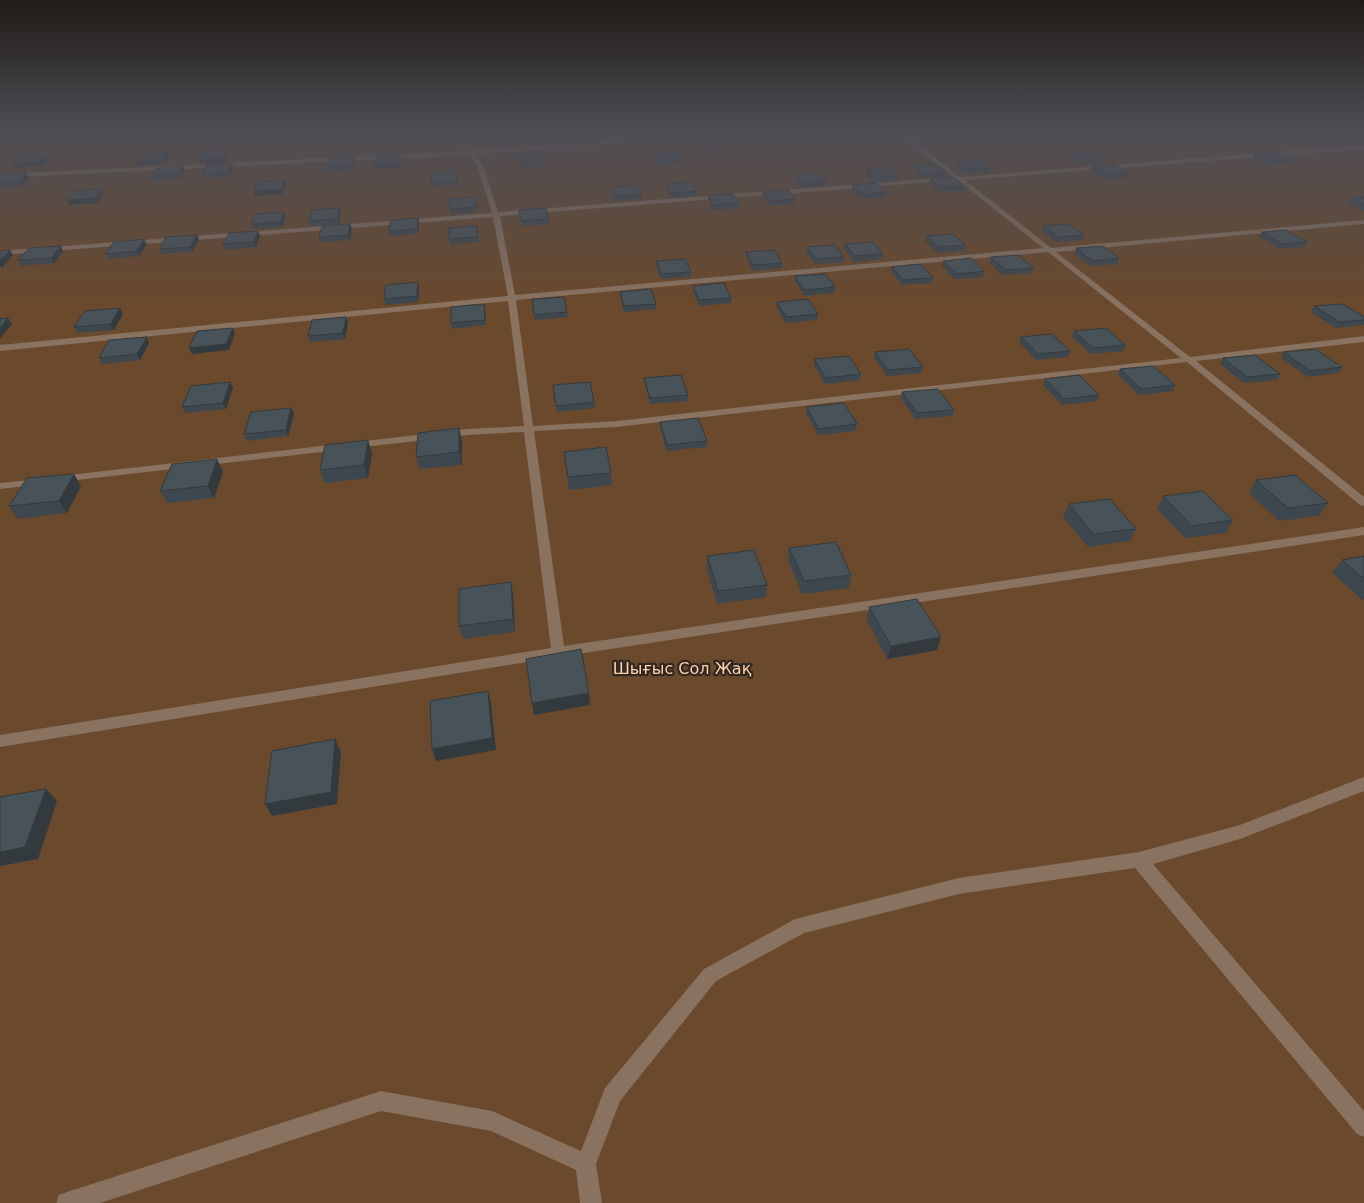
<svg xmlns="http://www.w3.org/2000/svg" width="1364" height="1203" font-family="'DejaVu Sans',sans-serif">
<rect width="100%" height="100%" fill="#3a312a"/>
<rect fill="#6a492d" x="0" y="132" width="1364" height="1071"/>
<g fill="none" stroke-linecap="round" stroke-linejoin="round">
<g fill="#897260" fill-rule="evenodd">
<path d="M741 132H772L475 154 484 168 498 212 953 177 897 132H904L960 177 1364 145V149L965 180 1051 248 1364 220V224L1056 252 1190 357 1364 336V342L1196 361 1364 497V506L1360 505 1187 362 617 427 534 431 564 646 1364 527V535L558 657 0 747V735L551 648 524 432 468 435 60 482 55 479 60 476 468 429 524 426 508 301 0 351V345L508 296 493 217 0 255V251L492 213 478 168 469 155 0 178V174L471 151ZM958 180 1043 248 515 295 500 216ZM1048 252 1181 358 617 421 533 426 516 300Z"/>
<path d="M40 479 45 482 44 484 0 489V483Z"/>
<path d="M1364 777V791L1240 839 1153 864 1364 1111V1137L1357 1134 1135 868 959 894 804 933 716 981 620 1101 596 1164 602 1203H580L576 1170 491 1131 381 1111 100 1203H56L59 1195 67 1192 381 1091 492 1111 581 1151 605 1088 704 969 795 919 959 878 1139 852 1240 825Z"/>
</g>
</g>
<g fill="#3e474d">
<path d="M756 132H779L783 137V141L761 143 756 136Z"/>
<path d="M812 132H839V137L817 138Z"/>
<path d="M858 132H883V135L862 136Z"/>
<path d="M702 135 728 140V145L706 146 702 139Z"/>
<path d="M1071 153 1105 159 1104 164 1082 165 1070 157Z"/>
<path d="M1255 153 1292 160 1290 164 1269 166 1253 158Z"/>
<path d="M653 154 680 160V165L657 166 653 158Z"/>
<path d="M520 155 545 162V166L521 168Z"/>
<path d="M356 161 354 170 329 171 328 166Z"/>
<path d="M957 161 990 168 989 173 966 174 956 166Z"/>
<path d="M232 164 234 168 229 177 204 178 202 174Z"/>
<path d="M914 165 946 172 945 177 922 178 913 170Z"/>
<path d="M1092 166 1128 173 1127 178 1104 180 1091 171Z"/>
<path d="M867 169 899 176 898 181 874 183 866 174Z"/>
<path d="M185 171 180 179 153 181 151 176Z"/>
<path d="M26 173 29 178 20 187 0 188V175Z"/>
<path d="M795 174 826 181V186L802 188 794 179Z"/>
<path d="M457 176 458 185 432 186 431 182Z"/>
<path d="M930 178 964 186 963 191 939 192 929 183Z"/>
<path d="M667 184 697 191V196L671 198 667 188Z"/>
<path d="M852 185 886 193 885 197 860 199 852 190Z"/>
<path d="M612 187 641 194V199L615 201 612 192Z"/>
<path d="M763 191 795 199 794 204 769 206 763 196Z"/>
<path d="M708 195 739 203V208L713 210 708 200Z"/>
<path d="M476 197 477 212 451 214 450 209Z"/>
<path d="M1364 197V211L1348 203 1351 198Z"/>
<path d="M546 208 549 224 521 226V221Z"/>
<path d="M284 212 285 217 282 227 253 229 251 224Z"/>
<path d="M341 213 339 224 310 226 309 221Z"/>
<path d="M418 218 419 223 418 234 390 236 389 231Z"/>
<path d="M350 224 352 229 350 240 320 242 319 237Z"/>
<path d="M1043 226 1084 235 1082 240 1056 242 1042 231Z"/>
<path d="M258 231 260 236 256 247 225 250 223 244Z"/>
<path d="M478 231 479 242 450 245 449 239Z"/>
<path d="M1262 232 1307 242 1304 247 1279 249 1259 237Z"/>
<path d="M197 235 199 240 192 252 162 254 159 249Z"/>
<path d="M926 236 965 245 964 251 937 253 925 241Z"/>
<path d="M147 244 139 256 108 259 105 254Z"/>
<path d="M845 244 883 254 882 259 854 262 844 249Z"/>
<path d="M807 247 844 257V262L815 264 806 252Z"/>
<path d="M1076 248 1119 258 1117 264 1090 266 1074 254Z"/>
<path d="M63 251 54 263 21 266 18 260Z"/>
<path d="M746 252 782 263V268L753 271 746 258Z"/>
<path d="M991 257 1033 268 1031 273 1003 275 989 263Z"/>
<path d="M656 261 691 272V277L661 279 656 266Z"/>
<path d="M943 261 984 271 983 277 954 279 942 266Z"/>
<path d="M892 267 933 278 932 283 902 285 891 272Z"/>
<path d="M795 276 835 287 834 293 804 296 795 281Z"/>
<path d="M693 286 731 298V303L699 306 693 291Z"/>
<path d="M419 288 418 302 385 305 384 299Z"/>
<path d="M620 292 656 304V309L624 312 620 297Z"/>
<path d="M532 299 567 312 568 317 535 320Z"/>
<path d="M777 302 818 314 817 320 785 323 776 307Z"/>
<path d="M1314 306 1364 317V325L1336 328 1311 312Z"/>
<path d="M120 308 123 314 114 330 78 333 74 327Z"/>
<path d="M485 310 486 325 452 329 451 323Z"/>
<path d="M346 317 348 323 345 339 310 342 308 336Z"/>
<path d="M1074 331 1125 345 1123 351 1091 354 1072 337Z"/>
<path d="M1021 337 1070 351 1068 357 1036 360 1019 342Z"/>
<path d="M149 343 140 360 102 364 99 358Z"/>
<path d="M875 352 923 367 921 373 887 376 874 358Z"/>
<path d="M1284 352 1342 367 1339 373 1307 377 1281 358Z"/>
<path d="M1223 358 1280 374 1277 380 1244 383 1220 364Z"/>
<path d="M814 359 861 374 860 380 825 384 814 365Z"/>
<path d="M1120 369 1175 385 1173 391 1139 395 1118 375Z"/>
<path d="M644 378 688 395V401L650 404 645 384Z"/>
<path d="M1045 379 1099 395 1097 401 1062 405 1043 385Z"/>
<path d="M230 382 233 388 226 409 185 413 182 407Z"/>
<path d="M553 385 594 402 595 408 557 412Z"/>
<path d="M902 392 954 410 952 416 915 419 901 398Z"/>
<path d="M807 407 857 424 855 431 818 435 806 413Z"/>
<path d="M291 408 294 414 288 436 247 441 244 434Z"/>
<path d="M660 422 707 441V447L667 451 660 428Z"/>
<path d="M459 428 462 441V465L419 469 416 457Z"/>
<path d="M564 452 611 473 612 485 569 490Z"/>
<path d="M372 453 368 478 324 483 320 470Z"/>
<path d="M223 472 214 498 167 503 160 491Z"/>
<path d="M1256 480 1328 503 1319 516 1279 521 1249 493Z"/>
<path d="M81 486 67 513 18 519 9 506Z"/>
<path d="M1163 496 1233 520 1226 533 1185 538 1157 509Z"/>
<path d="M1069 504 1136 529 1130 541 1088 547 1063 517Z"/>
<path d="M789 548 851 575 849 588 802 594 788 560Z"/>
<path d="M707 556 767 585 766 597 717 604 707 569Z"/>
<path d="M1364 556V601L1332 573 1342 560Z"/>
<path d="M511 582 513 595 515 632 463 639 459 626Z"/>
<path d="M869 607 941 637 937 650 887 659 867 620Z"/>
</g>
<g fill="#323a3e">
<path d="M227 151 229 155 225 163 200 165 199 160Z"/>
<path d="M167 152 169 156 164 164 138 166 136 161Z"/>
<path d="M47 154 49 159 42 166 16 168 13 164Z"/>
<path d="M400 155 401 160 400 168 375 169 374 165Z"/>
<path d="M355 157 356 161 354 170 353 165Z"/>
<path d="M232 164 234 168 229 177 228 172Z"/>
<path d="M183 166 185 171 180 179 178 174Z"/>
<path d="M26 173 29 178 20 187 17 182Z"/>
<path d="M284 180 286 185 282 194 255 196 254 191Z"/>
<path d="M102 189 104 194 97 203 69 205 66 200Z"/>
<path d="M340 208 341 213 339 224 337 219Z"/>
<path d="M284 212 285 217 282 227 280 222Z"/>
<path d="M418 218 419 223 418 234 417 229Z"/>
<path d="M350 224 352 229 350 240 348 235Z"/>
<path d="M258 231 260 236 256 247 254 242Z"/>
<path d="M197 235 199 240 192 252 190 247Z"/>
<path d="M144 239 147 244 139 256 137 251Z"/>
<path d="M61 246 63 251 54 263 51 258Z"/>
<path d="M10 250 13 255 2 268 0 265V261Z"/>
<path d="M418 282 419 288 418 302 417 296Z"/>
<path d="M120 308 123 314 114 330 111 324Z"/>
<path d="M346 317 348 323 345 339 343 333Z"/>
<path d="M8 318 12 324 0 339V329Z"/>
<path d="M233 328 235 333 229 350 192 354 189 348Z"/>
<path d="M147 337 149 343 140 360 137 354Z"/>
<path d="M230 382 233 388 226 409 223 403Z"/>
<path d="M291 408 294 414 288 436 286 430Z"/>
<path d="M459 428 462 441V465L459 452Z"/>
<path d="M368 440 372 453 368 478 364 465Z"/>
<path d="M217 459 223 472 214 498 208 486Z"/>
<path d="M74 474 81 486 67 513 59 501Z"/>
<path d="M511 582 513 595 515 632 513 619Z"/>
<path d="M941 637 937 650 887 659 891 646Z"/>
<path d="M488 691 491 703 496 750 436 761 432 749Z"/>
<path d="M589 693 590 705 534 715 532 703Z"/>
<path d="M335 739 341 752 337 804 272 816 265 804Z"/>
<path d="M46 789 57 801 38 859 0 866V852Z"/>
</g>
<g fill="#485359" stroke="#323a3e">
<path d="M757 132H779L783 137 761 138Z"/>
<path d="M816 132H839L818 134Z"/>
<path d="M723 133 728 140 706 142 702 135Z"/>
<path d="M227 151 224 158 199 160 202 152Z"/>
<path d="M1092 151 1105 159 1083 161 1071 153Z"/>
<path d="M167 152 162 160 136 161 142 154Z"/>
<path d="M676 152 680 160 657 162 653 154Z"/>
<path d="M1276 152 1292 160 1271 161 1255 153Z"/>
<path d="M47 154 39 162 13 164 21 156Z"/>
<path d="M543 154 545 162 521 163 520 155Z"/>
<path d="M400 155 399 163 374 165 376 157Z"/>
<path d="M355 157 353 165 328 166 330 158Z"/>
<path d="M979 160 990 168 968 169 957 161Z"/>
<path d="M232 164 228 172 202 174 207 165Z"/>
<path d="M936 164 946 172 923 174 914 165Z"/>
<path d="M1115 165 1128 173 1106 175 1092 166Z"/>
<path d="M183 166 178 174 151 176 158 168Z"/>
<path d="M890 168 899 176 875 178 867 169Z"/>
<path d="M457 171V180L431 182 432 173Z"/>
<path d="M26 173 17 182 0 183V175Z"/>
<path d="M819 173 826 181 802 183 795 174Z"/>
<path d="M953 177 964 186 940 187 930 178Z"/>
<path d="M284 180 281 189 254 191 258 182Z"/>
<path d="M692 182 697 191 671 193 667 184Z"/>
<path d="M876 183 886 193 861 194 852 185Z"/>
<path d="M637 185 641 194 615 196 612 187Z"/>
<path d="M102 189 94 198 66 200 74 191Z"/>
<path d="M788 190 795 199 770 201 763 191Z"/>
<path d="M733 194 739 203 713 205 708 195Z"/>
<path d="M476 197 477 207 450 209 449 199Z"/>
<path d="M1364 197V205L1351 198Z"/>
<path d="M340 208 337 219 309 221 312 210Z"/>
<path d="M546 208 548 219 521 221 519 210Z"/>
<path d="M284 212 280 222 251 224 255 214Z"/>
<path d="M418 218 417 229 389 231 390 220Z"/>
<path d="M350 224 348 235 319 237 322 226Z"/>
<path d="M1069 224 1084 235 1058 237 1043 226Z"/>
<path d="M477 226 478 237 449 239V228Z"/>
<path d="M1286 230 1307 242 1282 244 1262 232Z"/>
<path d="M258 231 254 242 223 244 229 233Z"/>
<path d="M953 234 965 245 938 247 926 236Z"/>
<path d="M197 235 190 247 159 249 166 237Z"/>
<path d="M144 239 137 251 105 254 114 242Z"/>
<path d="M873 242 883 254 855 256 845 244Z"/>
<path d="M835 245 844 257 816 259 807 247Z"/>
<path d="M61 246 51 258 18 260 29 248Z"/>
<path d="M1103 246 1119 258 1092 261 1076 248Z"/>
<path d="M10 250 0 261V251Z"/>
<path d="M774 250 782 263 753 265 746 252Z"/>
<path d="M1018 255 1033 268 1005 270 991 257Z"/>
<path d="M971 258 984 271 956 274 943 261Z"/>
<path d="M685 259 691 272 661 274 656 261Z"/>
<path d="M921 264 933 278 904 280 892 267Z"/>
<path d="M825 274 835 287 804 290 795 276Z"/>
<path d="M418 282 417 296 384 299 386 285Z"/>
<path d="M724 283 731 298 699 300 693 286Z"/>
<path d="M651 289 656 304 624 306 620 292Z"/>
<path d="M564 297 567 312 534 315 532 299Z"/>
<path d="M808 299 818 314 786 317 777 302Z"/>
<path d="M484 304 485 320 451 323V307Z"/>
<path d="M1343 304 1364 317V320L1339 322 1314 306Z"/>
<path d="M120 308 111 324 74 327 85 311Z"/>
<path d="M346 317 343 333 308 336 312 320Z"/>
<path d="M8 318 0 329V319Z"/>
<path d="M233 328 226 344 189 348 197 331Z"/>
<path d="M1106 328 1125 345 1093 348 1074 331Z"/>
<path d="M1052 334 1070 351 1038 354 1021 337Z"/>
<path d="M147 337 137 354 99 358 109 340Z"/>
<path d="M909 349 923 367 888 370 875 352Z"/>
<path d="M1315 349 1342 367 1310 371 1284 352Z"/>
<path d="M1255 355 1280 374 1247 377 1223 358Z"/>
<path d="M849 356 861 374 826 378 814 359Z"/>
<path d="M1153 366 1175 385 1141 389 1120 369Z"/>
<path d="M681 375 688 395 650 398 644 378Z"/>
<path d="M1079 375 1099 395 1064 399 1045 379Z"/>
<path d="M230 382 223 403 182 407 191 386Z"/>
<path d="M590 382 594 402 556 406 553 385Z"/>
<path d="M938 389 954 410 917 413 902 392Z"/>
<path d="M844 403 857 424 818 429 807 407Z"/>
<path d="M291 408 286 430 244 434 251 412Z"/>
<path d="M698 418 707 441 667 445 660 422Z"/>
<path d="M459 428V452L416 457 418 433Z"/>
<path d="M368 440 364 465 320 470 325 445Z"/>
<path d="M606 447 611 473 568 477 564 452Z"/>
<path d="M217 459 208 486 160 491 172 464Z"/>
<path d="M74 474 59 501 9 506 27 478Z"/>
<path d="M1295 475 1328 503 1288 508 1256 480Z"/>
<path d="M1203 491 1233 520 1192 526 1163 496Z"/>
<path d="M1110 499 1136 529 1093 534 1069 504Z"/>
<path d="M836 542 851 575 804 581 789 548Z"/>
<path d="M754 550 767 585 718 591 707 556Z"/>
<path d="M1364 556V579L1342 560Z"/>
<path d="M511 582 513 619 459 626V589Z"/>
<path d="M917 599 941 637 891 646 869 607Z"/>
<path d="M581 649 589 693 532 703 526 659Z"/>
<path d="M488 691 492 738 432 749 430 701Z"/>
<path d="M335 739 331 792 265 804 272 751Z"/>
<path d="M46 789 25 847 0 852V797Z"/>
</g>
<linearGradient id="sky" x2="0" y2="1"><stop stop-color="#201b17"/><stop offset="0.44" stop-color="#4f4e55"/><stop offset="1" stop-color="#4f4e55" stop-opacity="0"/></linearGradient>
<rect width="1364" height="301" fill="url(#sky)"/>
<g text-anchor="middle" stroke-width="4.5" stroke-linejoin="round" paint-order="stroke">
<g font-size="16" fill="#ffd1ad" stroke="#302720">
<text x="682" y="674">Шығыс Сол Жақ</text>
</g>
</g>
</svg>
